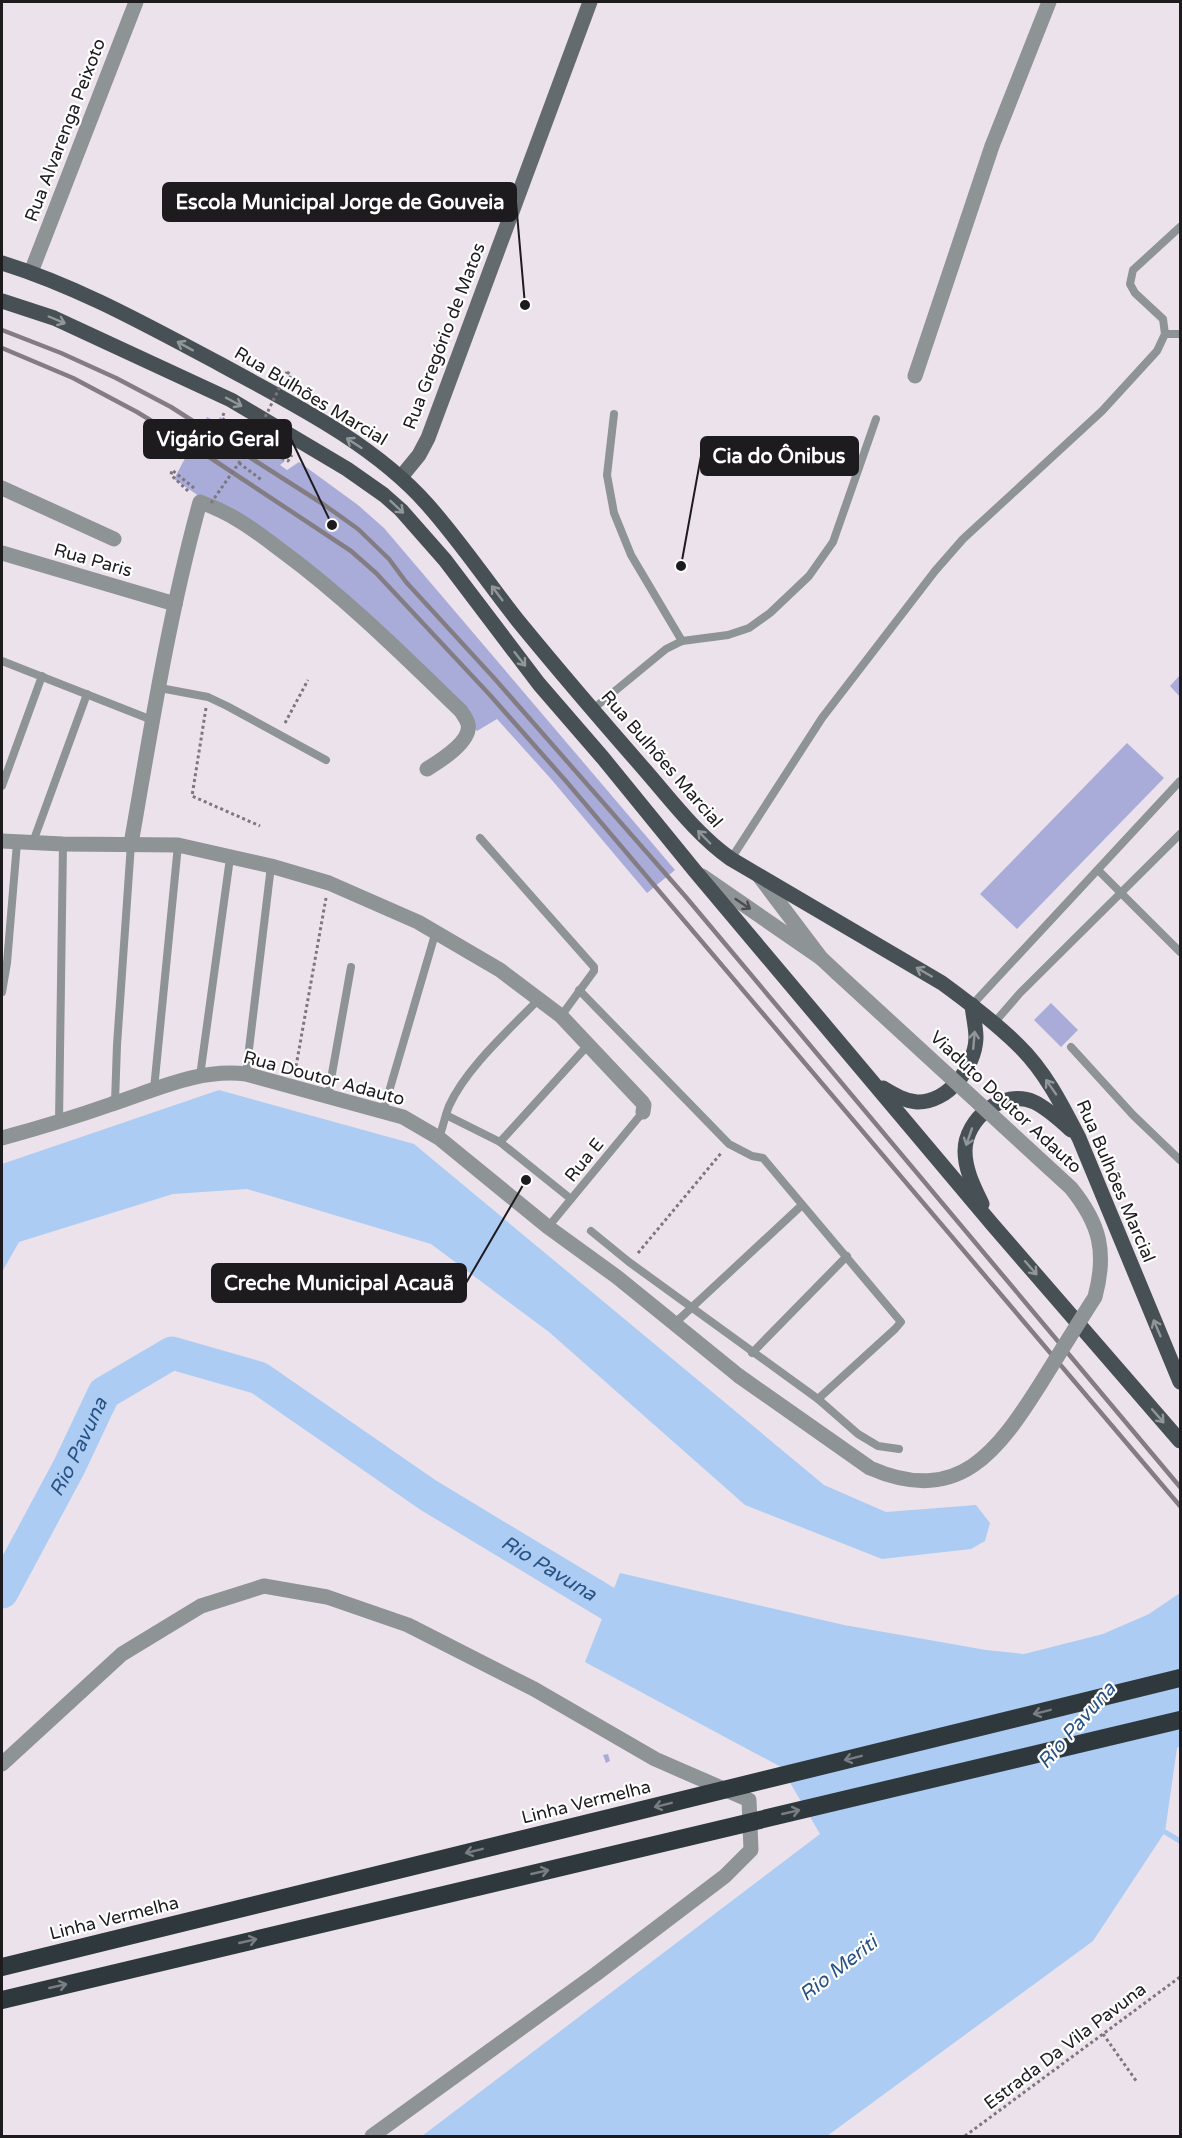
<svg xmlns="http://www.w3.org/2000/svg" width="1182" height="2138" font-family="'Varela Round',sans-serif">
<rect width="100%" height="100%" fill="#ece2eb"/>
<g fill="#acccf3">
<path d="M219 1090 414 1144 824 1485 886 1512 976 1505 990 1523 985 1541 971 1549 882 1559 745 1505 549 1332 431 1244 247 1189 173 1194 19 1242 2 1272V1164Z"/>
<path d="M620 1573 844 1625 986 1650 1024 1654 1103 1634 1149 1614 1180 1593V1746L1177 1748 1165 1832 1093 1941 827 2136H422L820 1834 781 1767 585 1662Z"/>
</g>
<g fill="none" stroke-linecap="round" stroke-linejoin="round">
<path stroke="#acccf3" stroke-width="5" d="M1160 1832H1165L1180 1841"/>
<path stroke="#acccf3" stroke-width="33" id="s1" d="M2 1592 69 1467 104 1393 172 1353 259 1378 428 1495 647 1627"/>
</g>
<g fill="#a9acd9">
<path d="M207 417 217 422 220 417 285 461 280 465 287 470 299 462 358 505 384 528 675 870 647 893 551 779 497 719 477 731 408 657 212 505 174 479Z"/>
<path d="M1180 675V697L1170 686Z"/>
<path d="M1127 743 1164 778 1017 929 980 894Z"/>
<path d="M1051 1003 1078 1030 1061 1047 1034 1020Z"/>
<path d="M608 1754 610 1761 606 1763 603 1755Z"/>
</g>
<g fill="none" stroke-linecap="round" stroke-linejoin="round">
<g stroke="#7d777d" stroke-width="3" stroke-dasharray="3 3" stroke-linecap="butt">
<path d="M287 372 291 375 288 382"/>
<path d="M224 413 222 418 252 444 288 461 292 455"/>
<path d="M239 463 263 481"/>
<path d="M188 491 171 475 172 470 194 488"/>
<path d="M206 708 192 796 260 826"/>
<path d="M285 723 308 680"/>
<path d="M295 1072 326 898"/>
<path d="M638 1253 722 1152"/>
<path d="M1103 2034 1137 2082"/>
<path d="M965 2136 1180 1977"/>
</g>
<g stroke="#8e9395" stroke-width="8">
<path d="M1165 334H1180"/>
<path d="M614 414 607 475 614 513 631 555 682 641"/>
<path d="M2 661 152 720"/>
<path d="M160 688 208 697 227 706 326 760"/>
<path d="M593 709 666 649 682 641 728 635 749 628 770 613 809 576 833 542 876 419"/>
<path d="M2 786 42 676"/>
<path d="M480 838 594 967V971L561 1016"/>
<path d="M33 842 87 694"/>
<path d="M731 859 822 718 935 571 963 539 1102 411 1157 351 1165 334 1163 319 1135 293 1130 284 1133 270 1180 227"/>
<path d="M1099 871 1180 952"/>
<path d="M579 990 729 1144 752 1156 763 1158 901 1322 895 1329 818 1399 629 1262 591 1231"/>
<path d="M2 992 7 963 17 843"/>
<path d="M972 1005 1180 781"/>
<path d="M994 1023 1020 993 1180 834"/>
<path d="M1071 1047 1133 1115 1180 1160"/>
<path d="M246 1074 271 866"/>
<path d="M200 1076 230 858"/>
<path d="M154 1089 178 845"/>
<path d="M328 1096 351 967"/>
<path d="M115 1102 117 1045 131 844"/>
<path d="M383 1112 436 931"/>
<path d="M446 1115 500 1142 571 1199"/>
<path d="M59 1122 63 844"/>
<path d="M439 1138C443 1127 445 1116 449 1106 466 1068 510 1029 539 999"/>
<path d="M500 1142 589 1044"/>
<path d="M548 1227 643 1112"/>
<path d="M675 1323 802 1205"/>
<path d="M752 1353 847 1256"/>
<path d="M818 1399 858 1434 878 1446 899 1449"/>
</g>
<g stroke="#8e9395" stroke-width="15">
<path d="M31 272 136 2"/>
<path d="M915 376 992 146 1049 2"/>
<path d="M2 488 114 539"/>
<path d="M2 553 175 604"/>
<path d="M2 841 63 844 178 845 271 866 329 883 418 922 500 970 561 1016 642 1102 644 1105 643 1112"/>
<path d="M131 844C151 729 169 614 200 502 234 514 254 530 282 551 347 599 403 655 461 711 463 715 467 719 468 724 472 741 440 761 427 769"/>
<path d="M702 876 821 958"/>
<path d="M759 876 821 958 837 973"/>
<path d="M2 1138C39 1128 75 1117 112 1104 155 1090 200 1068 246 1074L403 1117 439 1138 548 1227 617 1277 739 1376"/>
<path d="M2 1764 122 1654 201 1606 264 1586 327 1597 408 1625 534 1689 655 1759 749 1800 751 1850 725 1876 596 1974 372 2136"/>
</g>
<path stroke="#646b6f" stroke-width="15" d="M401 477 419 455 428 438 590 2"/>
<g stroke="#475054" stroke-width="15">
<path d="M2 263C79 287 148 326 220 364 291 403 373 443 427 504 460 541 488 583 519 622 560 672 602 721 644 769 671 800 697 835 731 859L942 983C968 1002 995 1022 1018 1045 1045 1071 1062 1105 1079 1138L1180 1382"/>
<path d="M2 301 54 318 231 400 347 469 384 495 401 510 445 560 539 684 603 758 695 871 992 1224 1180 1441"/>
<path d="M883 1088C893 1094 904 1101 917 1102 948 1103 975 1067 976 1038 976 1027 973 1016 972 1005"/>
<path d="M982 1204C974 1187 965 1170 965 1151 965 1119 1003 1088 1034 1102 1047 1108 1060 1120 1071 1130"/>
</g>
<g stroke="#837d83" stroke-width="4.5">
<path d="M2 330 61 353 116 378 171 407 323 504 358 529 389 559 406 582 494 678 685 896 1180 1487"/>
<path d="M2 348 73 378 137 412 191 445 351 551 376 573 489 694 565 780 1180 1506"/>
</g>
<path stroke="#7d777d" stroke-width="3" stroke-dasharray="3 3" stroke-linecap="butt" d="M211 503 252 444 287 372"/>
<path stroke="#8e9395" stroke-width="15" d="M739 1376 870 1468C959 1507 998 1451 1041 1383 1059 1354 1077 1325 1095 1297 1107 1252 1100 1224 1071 1188L837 973"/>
<g stroke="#2f393d" stroke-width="18">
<path d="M2 1967 1180 1678"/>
<path d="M2 2000 1180 1720"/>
</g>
</g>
<defs><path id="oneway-shaft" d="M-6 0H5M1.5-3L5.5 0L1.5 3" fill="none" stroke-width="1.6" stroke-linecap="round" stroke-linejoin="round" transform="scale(1.5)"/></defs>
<g stroke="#919698">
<use href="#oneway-shaft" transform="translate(57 320) rotate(23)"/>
<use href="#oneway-shaft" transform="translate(185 346) rotate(-151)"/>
<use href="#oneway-shaft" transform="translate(234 402) rotate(28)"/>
<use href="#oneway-shaft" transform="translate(354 443) rotate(-147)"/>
<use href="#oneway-shaft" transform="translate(397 507) rotate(43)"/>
<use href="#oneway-shaft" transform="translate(497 593) rotate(-127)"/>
<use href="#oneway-shaft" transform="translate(520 659) rotate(52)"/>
<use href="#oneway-shaft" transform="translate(704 837) rotate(-134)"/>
<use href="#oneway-shaft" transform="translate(924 972) rotate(-150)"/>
<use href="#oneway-shaft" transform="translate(974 1040) rotate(-85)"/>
<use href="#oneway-shaft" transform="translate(1051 1087) rotate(-125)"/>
<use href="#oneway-shaft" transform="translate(969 1137) rotate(109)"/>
<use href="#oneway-shaft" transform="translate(1031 1268) rotate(49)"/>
<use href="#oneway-shaft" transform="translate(1157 1328) rotate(-113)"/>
<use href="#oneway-shaft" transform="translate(1158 1416) rotate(49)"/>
</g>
<use stroke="#4b4b4e" href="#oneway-shaft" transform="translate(743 904) rotate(34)"/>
<g stroke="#787e81">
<use href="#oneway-shaft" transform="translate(1042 1712) rotate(166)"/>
<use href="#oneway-shaft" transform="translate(853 1758) rotate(166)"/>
<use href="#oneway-shaft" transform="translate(663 1805) rotate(166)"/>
<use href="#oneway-shaft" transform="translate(791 1812) rotate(-13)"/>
<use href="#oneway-shaft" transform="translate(474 1851) rotate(166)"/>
<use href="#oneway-shaft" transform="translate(540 1872) rotate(-13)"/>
<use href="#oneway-shaft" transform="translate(248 1941) rotate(-13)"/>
<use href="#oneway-shaft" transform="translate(58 1986) rotate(-13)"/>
</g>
<g text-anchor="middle" stroke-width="4.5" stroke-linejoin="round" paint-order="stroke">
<g font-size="18" fill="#1e1b1e" stroke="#fff">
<text transform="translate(65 130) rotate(-69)" y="6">Rua Alvarenga Peixoto</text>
<text transform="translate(444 336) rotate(-69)" y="6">Rua Gregório de Matos</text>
<text transform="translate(311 396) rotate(31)" y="6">Rua Bulhões Marcial</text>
<text transform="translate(93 560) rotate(16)" y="6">Rua Paris</text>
<text transform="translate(662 759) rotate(49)" y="6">Rua Bulhões Marcial</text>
<text transform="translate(324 1078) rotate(15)" y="6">Rua Doutor Adauto</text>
<text transform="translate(1006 1102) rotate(43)" y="6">Viaduto Doutor Adauto</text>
<text transform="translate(584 1160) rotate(-51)" y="6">Rua E</text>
<text transform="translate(1116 1181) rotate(67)" y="6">Rua Bulhões Marcial</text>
<text transform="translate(586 1802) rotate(-14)" y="6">Linha Vermelha</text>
<text transform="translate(114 1918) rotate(-14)" y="6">Linha Vermelha</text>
<text transform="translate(1065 2046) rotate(-37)" y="6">Estrada Da Vila Pavuna</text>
</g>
<g font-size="20" font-style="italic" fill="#285284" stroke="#fff">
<text dy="7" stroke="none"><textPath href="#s1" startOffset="164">Rio Pavuna</textPath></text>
<text dy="7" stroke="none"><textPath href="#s1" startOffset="740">Rio Pavuna</textPath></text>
<text transform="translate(1076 1725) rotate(-49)" y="7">Rio Pavuna</text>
<text transform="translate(838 1968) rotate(-38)" y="7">Rio Meriti</text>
</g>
</g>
<path fill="none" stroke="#1e1b1e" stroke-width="2" d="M525 305L516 202M332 525L291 439M681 566L701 456M526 1180L466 1283"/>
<g fill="#1e1b1e" stroke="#fff" stroke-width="2">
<circle cx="525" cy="305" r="6"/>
<circle cx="332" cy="525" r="6"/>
<circle cx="681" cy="566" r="6"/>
<circle cx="526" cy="1180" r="6"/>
</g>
<g fill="#1e1b1e" stroke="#1e1b1e" stroke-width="2">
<rect x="163" y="183" width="353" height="38" rx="6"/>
<rect x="144" y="420" width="147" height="38" rx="6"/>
<rect x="701" y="437" width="157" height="38" rx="6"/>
<rect x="212" y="1264" width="254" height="38" rx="6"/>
</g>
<g font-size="20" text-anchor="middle" font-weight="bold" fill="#fff">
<text x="340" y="209">Escola Municipal Jorge de Gouveia</text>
<text x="218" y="446">Vigário Geral</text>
<text x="779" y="463">Cia do Ônibus</text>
<text x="339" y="1290">Creche Municipal Acauã</text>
</g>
<rect width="1182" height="2138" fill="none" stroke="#1e1b1e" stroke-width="6"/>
</svg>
